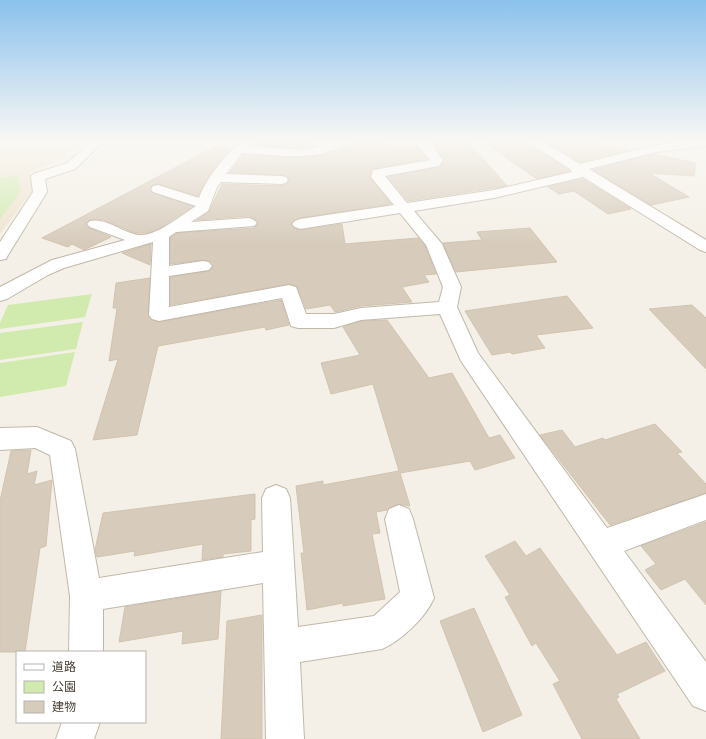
<svg xmlns="http://www.w3.org/2000/svg" width="706" height="739" font-family="'Archivo Narrow','Noto Sans JP',sans-serif">
<rect width="100%" height="100%" fill="#f4f0e7"/>
<path fill="#eee5d1" d="M85 140 60 160 30 172 33 190 0 234V144Z"/>
<g fill="#d1ebae">
<path d="M18 175 21 191 0 219V178Z"/>
<path d="M92 294 85 317 0 329V323L8 305Z"/>
<path d="M83 322 76 349 0 360V333Z"/>
<path d="M75 352 66 386 0 397V363Z"/>
</g>
<g fill="#d7ccbc" stroke="#d2c3af">
<path d="M261 140H296L295 142 315 143 317 146 299 148 253 145 256 141Z"/>
<path d="M355 140H384L383 143 390 146H417L427 159 372 170 370 178 391 204 300 218 290 224 294 228 300 230 342 224 345 244 418 238 425 246 436 274 424 275 429 282 402 287 412 302 361 306 335 312 330 305 306 309 297 286 289 284 170 305V277L209 271 214 266 210 261 203 260 170 264V238L177 233 254 228 258 224 255 219 249 216 197 220 209 212 222 184 281 186 286 184 289 181 287 176 281 175 229 173 243 155 282 157H312L332 151 338 152Z"/>
<path d="M429 140H466L507 186 408 201 388 177 440 167 444 159Z"/>
<path d="M480 140H525L527 143 570 171 537 179Z"/>
<path d="M542 140H582L590 144 596 143 603 146 607 145 631 150 580 162Z"/>
<path d="M218 145 231 149 211 173 198 196 158 184 152 185 150 190 153 193 193 206 162 227 148 233H136L104 220H90L86 224 89 228 111 237 84 250 72 244 68 247 42 238Z"/>
<path d="M653 154 696 163 694 176 649 173 689 197 651 205 593 170Z"/>
<path d="M583 179 631 209 608 214 574 191 559 194 548 187Z"/>
<path d="M530 228 557 262 456 272 443 243 482 240 477 232Z"/>
<path d="M151 244 150 265 122 253Z"/>
<path d="M150 278 148 315 152 320 159 322 281 300 289 325 266 330 265 327 158 346 137 435 93 440 118 359 109 361 117 308H113L116 283Z"/>
<path d="M567 296 593 328 536 335 545 348 512 354 510 352 492 355 465 311Z"/>
<path d="M692 305 706 318V369L649 309Z"/>
<path d="M387 320 429 378 452 373 489 438 500 435 515 458 475 470 470 461 400 473 410 506 398 504 387 510 376 512 380 533 372 534 385 599 343 606V603L307 610 301 553H304L296 486 323 481V485L399 471 373 384 331 394 321 363 360 355 343 327 361 321Z"/>
<path d="M655 424 682 452 677 453 706 484V493L610 525 540 435 562 430 575 447 603 438 605 440Z"/>
<path d="M31 450 27 474 37 471 34 485 52 480 46 546 40 548 25 652H0V501L11 451Z"/>
<path d="M255 494V519L251 520V551L223 554V557L202 560 203 544 134 556 135 551 97 557 95 550 103 513Z"/>
<path d="M706 522V605L685 579 661 590 645 570 656 564 641 546Z"/>
<path d="M515 541 526 556 540 548 617 655 646 642 665 671 617 694 619 697 616 699 640 739H582L553 684 560 681 536 643 532 646 505 597 510 595 485 556Z"/>
<path d="M221 591 218 639 182 644 183 631 119 642 125 607Z"/>
<path d="M474 608 522 715 483 732 440 621Z"/>
<path d="M262 615V739H221L227 621Z"/>
</g>
<g fill="none" stroke-linecap="round" stroke-linejoin="round">
<defs>
<g id="minor">
<path d="M93 140H105L75 169 45 179 47 192 8 255 6 259 0 260V242L33 192 31 177 33 174 67 163Z"/>
<path d="M243 140H255L249 146C268 147 287 150 306 149 322 149 328 138 345 140 327 165 269 154 242 153L226 174 281 176 286 177 288 180 286 183 281 184 221 182 217 187 208 211 191 222 249 218 254 220 257 223 254 226 176 232 169 237V266L203 261 209 262 212 266 209 270 169 276V307L289 285 296 287 306 314H334L361 308 439 302 443 287 426 245 400 213 300 229 295 227 292 224 295 221 300 219 394 205 371 177 373 170 430 160 418 145H390L386 144 384 142 386 140H427L443 160 439 166 385 176 407 203 494 190 572 172 570 169 528 142 526 140H540L580 164 656 145 706 140V146L656 152 589 169 706 240V252L700 250 583 177 494 198 414 211 442 244 461 287 457 307 478 353 607 528 706 494V520L624 551 706 662V711L693 706 461 361 440 314 361 320 334 328H298L291 326 282 298 159 321 152 319 149 315 153 242 64 268 48 275 7 299 0 301V287L52 260 125 240 90 227 87 224 90 221C107 217 127 236 142 235 158 235 183 214 196 206L153 192 151 189 153 186 158 185 199 198C207 177 226 154 243 140Z"/>
<path d="M37 427 71 441 75 449 99 578 263 552 262 498 266 489 276 485 286 489 290 498 298 627 374 616 400 592 385 519 389 509 399 505 409 509 413 519 434 598C426 617 401 641 382 649L300 662 304 739H266L263 583 103 609V652H69L70 596 50 455 35 448 0 450V428Z"/>
<path d="M62 722H100L94 739H56Z"/>
</g>
</defs>
<use href="#minor" stroke="#c1b8a9" stroke-width="2"/>
<use href="#minor" fill="#fff" fill-rule="evenodd"/>
</g>
<linearGradient id="sky" x2="0" y2="1"><stop stop-color="#8bc1ed"/><stop offset="0.58" stop-color="#faf8f4"/><stop offset="1" stop-color="#faf8f4" stop-opacity="0"/></linearGradient>
<rect width="706" height="243" fill="url(#sky)"/>
<rect x="16" y="651" width="130" height="72" fill="#ffffff" stroke="#b6b3af"/>
<rect x="24" y="664" width="20" height="6" fill="#ffffff" stroke="#b6b3af"/>
<text x="52" y="671" font-size="12" fill="#484036">道路</text>
<rect x="24" y="681" width="20" height="12" fill="#d1ebae" stroke="#b6b3af"/>
<text x="52" y="691" font-size="12" fill="#484036">公園</text>
<rect x="24" y="701" width="20" height="12" fill="#d7ccbc" stroke="#b6b3af"/>
<text x="52" y="711" font-size="12" fill="#484036">建物</text>
</svg>
